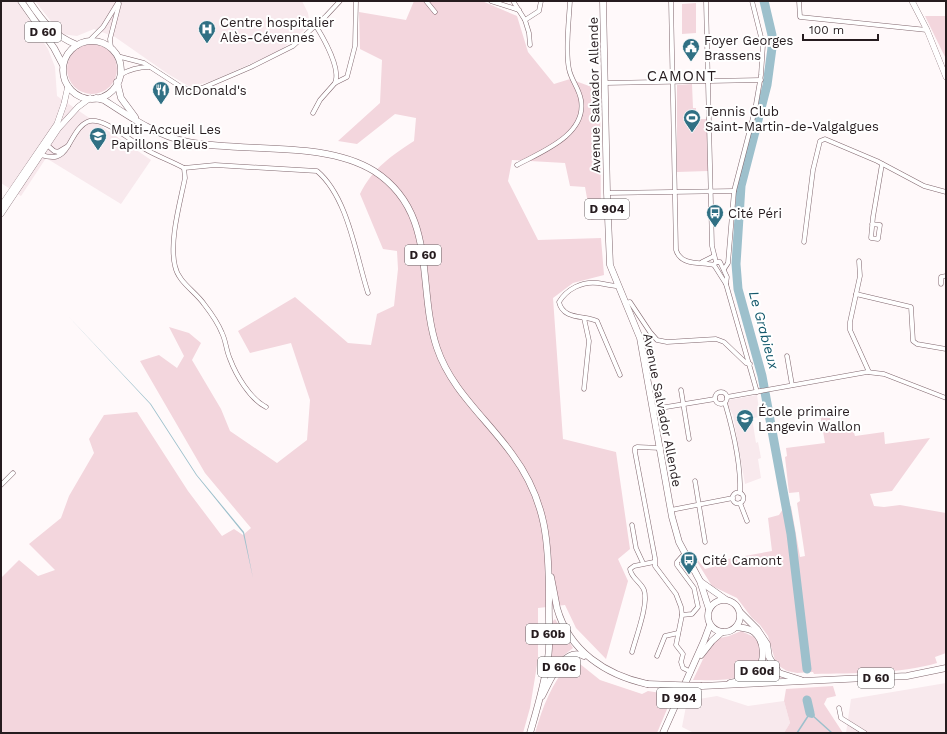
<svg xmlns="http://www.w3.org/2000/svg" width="947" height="734" font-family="'Work Sans',sans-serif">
<rect width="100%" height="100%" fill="#fff9fa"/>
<g fill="#f8e9ed">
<path d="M1 1H17L48 49 55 67 57 96 151 160 121 204 46 158 21 196 1 183Z"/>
<path d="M35 1H302L308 13 310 25 280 51 212 81 190 87 168 74 115 37 94 29 77 36 61 34Z"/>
<path d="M757 395 760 417 752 418 756 443 758 442 761 458 758 459 761 478 745 484 733 415 727 404 729 400Z"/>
<path d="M946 683V733H846L851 699Z"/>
<path d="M717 696 748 706 784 701 790 723 784 733H694L682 727 687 701Z"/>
</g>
<g fill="#f3d6dd">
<path d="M414 1H482L517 16 528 52 554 84 570 79 600 90 601 218 591 220 585 187 570 186 565 163 512 160 508 181 538 240 601 238 604 275 573 283 553 298 563 439 616 452 630 549 618 559 628 581 606 659 576 628 565 605 538 608V659L530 708 523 733H1V578L19 560 38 576 55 570 29 544 61 518 69 496 94 453 89 439 104 415 137 412 188 491 222 536 234 529 243 535 251 528 205 473 140 361 159 355 177 368 184 356 169 327 189 333 201 343 192 360 221 409 230 431 277 463 307 440 310 400 291 343 250 353 238 331 295 297 348 343 371 345 377 314 394 306 398 269 397 251 383 249 360 194C373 168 391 156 414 141L416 118 395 114 357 144 338 141 380 103 382 60 360 49 359 12 406 20Z"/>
<path d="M696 3V33L682 34V4Z"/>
<path d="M925 16H946V59Z"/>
<circle cx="92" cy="69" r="25"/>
<path d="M692 84 693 108H696V119H707L708 171 677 172V85Z"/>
<path d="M819 408H828L831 423H851L855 436 884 432 885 444 930 438 892 491 870 494 874 506 884 507 900 505 946 513V653L935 657 937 663C900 674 853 673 814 674L813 672 797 673 787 671 779 666 775 660 768 636 760 625 752 618 737 598 712 586 691 552 705 569 727 563 728 559 772 551 768 518 779 515 783 509 791 506 800 557 805 556 797 503 800 501 799 492 789 493 785 457 787 456 786 448 825 443Z"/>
<path d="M555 619 573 648 564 655 550 673 553 621Z"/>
<path d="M741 631 754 637C759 643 761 649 760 657 755 684 713 680 693 680L704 657 716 641 720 638 729 636Z"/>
<path d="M767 661 773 672 782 678 751 680 762 670Z"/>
<path d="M569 663 580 664 600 680 642 694 648 691 673 695 657 733H535C543 706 551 685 569 663Z"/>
<path d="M833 686 836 696 827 698 824 704 843 733H784L790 723 784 701 786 689Z"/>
</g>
<path fill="#9dc0cc" d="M68 316 151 404 197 475 244 532 253 578 243 533 196 475 150 404Z"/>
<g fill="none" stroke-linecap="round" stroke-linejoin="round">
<g stroke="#9dc0cc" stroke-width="1.5">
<path d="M812 715 832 733"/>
<path d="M797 733 810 713"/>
</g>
<path stroke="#9dc0cc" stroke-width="5.5" d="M810 713 812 715"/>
<g stroke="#9dc0cc" stroke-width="9">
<path d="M764 1 772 35V48L767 85 741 186 736 264 738 289 762 376 791 534 807 669"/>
<path d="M807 700 810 713"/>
</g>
<defs>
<g id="minor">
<path d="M426 1 435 12"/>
<path d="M491 1 519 10"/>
<path d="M513 1 525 20"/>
<path d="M671 1 676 250C681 266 700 262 714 265"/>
<path d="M706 1 712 246 716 262 714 265 726 284"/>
<path d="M799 1 800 17 927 30"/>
<path d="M316 26C324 39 341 69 335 83"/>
<path d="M89 41 103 27 119 1"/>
<path d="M530 45 529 33 525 20 539 11 541 1"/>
<path d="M111 48 110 39 119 4"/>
<path d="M117 56 144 63 181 87 191 90 202 88 251 67 293 46 326 16 340 1"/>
<path d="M120 75C130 69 138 67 149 67"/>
<path d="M605 83 761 80"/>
<path d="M313 113 320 100 335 83 347 77 355 46 356 1"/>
<path d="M68 146C73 138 78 126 87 122 102 115 132 142 145 149 157 156 171 161 184 168L185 178C180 203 169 241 175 266 178 282 195 291 204 304 211 313 218 323 222 333 226 341 226 350 230 359 236 375 250 399 266 407"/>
<path d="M41 155C54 159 61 158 68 146L58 152 54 151 46 144"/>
<path d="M517 165C541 152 587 135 581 100 579 88 571 80 569 69 565 51 569 20 570 1"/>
<path d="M184 168 215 165 317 171C348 197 356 256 368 293"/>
<path d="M607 193 734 191"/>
<path d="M872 224 880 225 878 239 871 238 873 217 882 164"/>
<path d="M804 242 813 170 820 141 825 139 877 161 924 186 946 192"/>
<path d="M859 261 860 276 850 322V330L869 372"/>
<path d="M702 262 714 256"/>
<path d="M716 262H720L727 277 726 284 757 392"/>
<path d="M724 269 728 263 734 191 755 110 761 75 763 45 752 1"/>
<path d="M941 284V277L946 276"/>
<path d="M618 286C611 286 605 284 598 283 582 281 567 289 559 302 563 320 584 315 597 321L620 375"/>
<path d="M856 294 911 307 913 341 917 344 946 349"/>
<path d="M625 303 630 302 650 332 657 340 667 342 716 339 724 342 746 363 750 364"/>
<path d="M787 356 792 385"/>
<path d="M584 389 589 341 584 318"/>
<path d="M681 390 689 439"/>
<circle cx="721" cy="398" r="6"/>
<path d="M727 397 867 372 884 374 946 398"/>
<path d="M725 403C733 430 741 464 740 493"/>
<path d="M654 409 715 399"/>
<path d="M661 448 637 447 635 448V452L655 558V566L676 594 681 607 682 615 676 645 683 654 681 662 683 668 691 672"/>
<path d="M695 481 705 542"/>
<path d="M1 485 13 473"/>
<circle cx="738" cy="498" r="5.5"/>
<path d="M740 503 747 521"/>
<path d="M671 510 733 498"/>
<path d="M632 525 636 548 643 563"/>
<path d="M682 615 692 614 698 607 694 588 677 565V562L685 553"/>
<path d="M632 652C636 637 649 603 644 590 641 582 631 578 630 569L634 566 654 562"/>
<path d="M657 656 665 636 678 633"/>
<path d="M839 708 841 718 865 733"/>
</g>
<g id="secondary">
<path d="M912 1 927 30 946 77"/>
<path d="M1 206 57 124 64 104 68 86"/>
<path d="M1 214 58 129 78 107 90 98"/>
</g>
<g id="primary">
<path d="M21 1 54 48 63 65"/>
<path d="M29 1C43 22 53 35 77 45"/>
<path d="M603 1 607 193 610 265 640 338 672 517 679 542 700 581 709 609"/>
<circle cx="92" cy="70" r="29"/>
<path d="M117 82 121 98 135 117"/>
<path d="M96 98 104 100C130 117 157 136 188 142 245 153 324 140 374 171 439 213 416 286 437 348 451 390 487 419 512 454 547 501 549 544 549 600 548 619 551 639 548 658 545 683 537 709 530 733"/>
<path d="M551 577C553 587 555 598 557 608 569 651 606 675 647 684"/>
<path d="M701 582 725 599"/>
<circle cx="724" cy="616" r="16"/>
<path d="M740 612 757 629 767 644 769 657 779 673 801 680"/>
<path d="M701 655 712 641 722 632"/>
<path d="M730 683C739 681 752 678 758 670 765 659 765 641 754 632 749 628 742 628 736 627"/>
<path d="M702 686 907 676 946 668"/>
<path d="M542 696C550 681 563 646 584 656"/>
<path d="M663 733 704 641 710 625"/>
</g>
</defs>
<use href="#minor" stroke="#81676e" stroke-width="5"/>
<use href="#secondary" stroke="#81676e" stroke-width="6"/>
<use href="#primary" stroke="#81676e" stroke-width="7"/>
<use href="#minor" stroke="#fff" stroke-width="4"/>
<use href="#secondary" stroke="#fff" stroke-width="5.5"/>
<use href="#primary" stroke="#fff" stroke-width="6"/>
<defs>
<path id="primary-bridge" d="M647 684 702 686"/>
</defs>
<use href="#primary-bridge" stroke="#81676e" stroke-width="7" stroke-linecap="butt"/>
<use href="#primary-bridge" stroke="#fff" stroke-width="6"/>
</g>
<defs>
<symbol id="hospital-pin" viewBox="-11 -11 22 30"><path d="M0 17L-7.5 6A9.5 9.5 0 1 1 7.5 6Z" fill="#307084" stroke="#fff"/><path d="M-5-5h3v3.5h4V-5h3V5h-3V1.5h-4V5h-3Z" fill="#fff"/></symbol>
<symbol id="civic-pin" viewBox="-11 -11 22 30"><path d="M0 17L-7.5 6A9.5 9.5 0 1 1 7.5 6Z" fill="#307084" stroke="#fff"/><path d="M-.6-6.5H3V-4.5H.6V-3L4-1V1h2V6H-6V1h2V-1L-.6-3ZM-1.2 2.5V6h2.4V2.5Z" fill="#fff"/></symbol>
<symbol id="restaurant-pin" viewBox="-11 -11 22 30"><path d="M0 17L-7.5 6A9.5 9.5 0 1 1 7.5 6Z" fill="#307084" stroke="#fff"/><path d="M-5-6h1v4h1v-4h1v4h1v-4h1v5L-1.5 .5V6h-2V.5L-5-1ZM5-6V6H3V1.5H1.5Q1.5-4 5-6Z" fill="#fff"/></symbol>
<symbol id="stadium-pin" viewBox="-11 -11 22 30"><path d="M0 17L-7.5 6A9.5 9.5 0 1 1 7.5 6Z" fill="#307084" stroke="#fff"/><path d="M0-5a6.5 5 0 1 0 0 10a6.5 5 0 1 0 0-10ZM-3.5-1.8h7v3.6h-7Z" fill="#fff"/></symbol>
<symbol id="school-pin" viewBox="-11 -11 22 30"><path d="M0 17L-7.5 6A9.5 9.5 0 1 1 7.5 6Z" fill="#307084" stroke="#fff"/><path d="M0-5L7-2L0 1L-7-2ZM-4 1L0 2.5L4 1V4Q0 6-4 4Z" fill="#fff"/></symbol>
<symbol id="bus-pin" viewBox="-11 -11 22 30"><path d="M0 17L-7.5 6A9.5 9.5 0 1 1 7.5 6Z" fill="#307084" stroke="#fff"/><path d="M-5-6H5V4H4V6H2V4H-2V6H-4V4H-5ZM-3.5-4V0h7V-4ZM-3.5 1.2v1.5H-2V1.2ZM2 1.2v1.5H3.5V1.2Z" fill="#fff"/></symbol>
</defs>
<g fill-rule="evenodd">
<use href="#hospital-pin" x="197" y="19" width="20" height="27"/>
<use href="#civic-pin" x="681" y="37" width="20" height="27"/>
<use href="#restaurant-pin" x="151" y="80" width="20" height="27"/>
<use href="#stadium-pin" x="682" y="108" width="20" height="27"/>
<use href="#school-pin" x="88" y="126" width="20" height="27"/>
<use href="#bus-pin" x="705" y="203" width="20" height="27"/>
<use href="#school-pin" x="735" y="408" width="20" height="27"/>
<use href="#bus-pin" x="679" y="550" width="20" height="27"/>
</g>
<g text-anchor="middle" stroke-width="4" stroke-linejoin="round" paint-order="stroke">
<g fill="#fff" stroke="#676062" stroke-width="1">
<rect x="25" y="22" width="36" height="20" rx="3"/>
<rect x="585" y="199" width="44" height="20" rx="3"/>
<rect x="405" y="245" width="36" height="20" rx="3"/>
<rect x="526" y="624" width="44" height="20" rx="3"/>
<rect x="538" y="657" width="42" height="20" rx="3"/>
<rect x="735" y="661" width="44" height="20" rx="3"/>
<rect x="858" y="668" width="36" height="20" rx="3"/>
<rect x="657" y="688" width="44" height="20" rx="3"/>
</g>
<g font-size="12" font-weight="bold" fill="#261c1f">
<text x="43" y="36">D 60</text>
<text x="607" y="213">D 904</text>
<text x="423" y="259">D 60</text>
<text x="548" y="638">D 60b</text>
<text x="559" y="671">D 60c</text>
<text x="757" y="675">D 60d</text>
<text x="876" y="682">D 60</text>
<text x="679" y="702">D 904</text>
</g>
<g font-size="13" fill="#261c1f" stroke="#fff" text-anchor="start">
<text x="220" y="27">Centre hospitalier<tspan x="220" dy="15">Alès-Cévennes</tspan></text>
<text x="704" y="45">Foyer Georges<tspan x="704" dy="15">Brassens</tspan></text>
<text x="174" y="95">McDonald's</text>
<text x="705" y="116">Tennis Club<tspan x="705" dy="15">Saint-Martin-de-Valgalgues</tspan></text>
<text x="111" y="134">Multi-Accueil Les<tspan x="111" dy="15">Papillons Bleus</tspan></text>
<text x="728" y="218">Cité Péri</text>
<text x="758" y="416">École primaire<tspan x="758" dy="15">Langevin Wallon</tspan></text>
<text x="702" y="565">Cité Camont</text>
</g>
<g font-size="13" fill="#261c1f" stroke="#fff">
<text transform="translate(594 95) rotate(-91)" y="5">Avenue Salvador Allende</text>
<text transform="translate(663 410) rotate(79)" y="5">Avenue Salvador Allende</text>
</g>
<g font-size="14" font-style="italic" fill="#14596c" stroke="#fff">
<text transform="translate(764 330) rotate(75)" y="5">Le Grabieux</text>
</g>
<g font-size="15" letter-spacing="1" fill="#261c1f" stroke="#fff">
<text x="682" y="81">CAMONT</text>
</g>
</g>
<rect width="947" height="734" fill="none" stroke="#261c1f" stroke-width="4"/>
<path d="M803 34v6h75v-6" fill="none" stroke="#261c1f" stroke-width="2"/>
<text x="809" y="34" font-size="12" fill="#261c1f" stroke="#ffffff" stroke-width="3" paint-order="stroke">100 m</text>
</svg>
